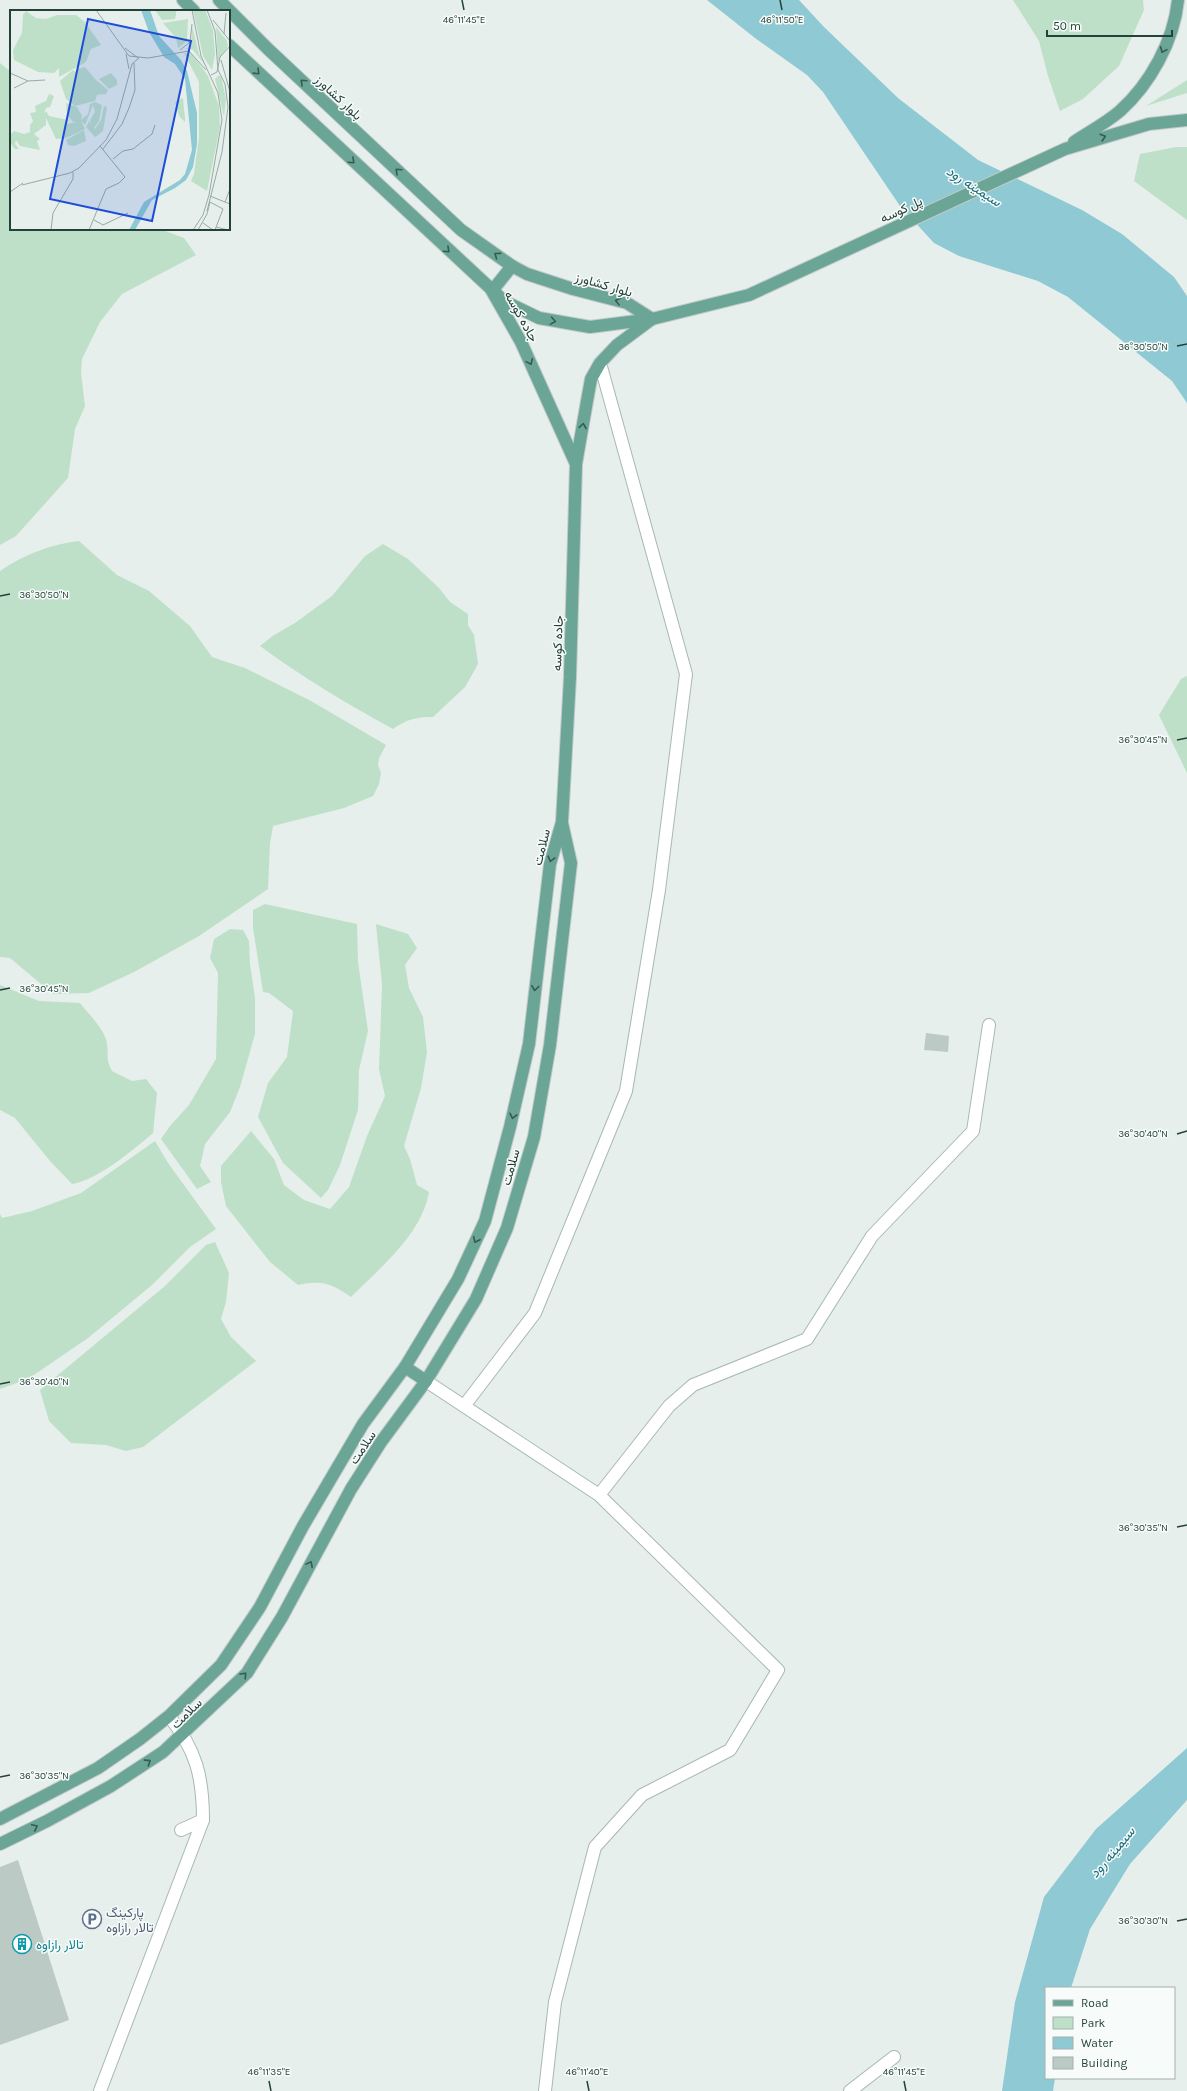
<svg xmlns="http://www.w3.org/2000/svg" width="1187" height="2091" font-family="Karla,Vazirmatn,sans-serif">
<rect width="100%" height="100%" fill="#e6efeb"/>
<g fill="#bfe0c8">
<path d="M1013 0H1143L1144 10 1119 66 1083 99 1060 111 1048 76 1039 41Z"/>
<path d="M0 63 11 72V229H160L184 238 196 255 122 294 100 322 82 359 81 373 85 406 75 429 68 478 16 536 0 545Z"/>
<path d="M1187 80V93L1146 106Z"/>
<path d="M1176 147H1187V220L1134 181 1140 154Z"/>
<path d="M79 541 117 575 149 591 190 626 212 657 245 668 311 701 386 745 379 758 378 765 381 773 379 784 373 796 344 808 273 826 270 844 268 889 199 936 134 972 89 993 53 994 10 958 0 957V571C23 555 51 544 79 541Z"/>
<path d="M383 544 408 559 439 588 450 602 468 614V625L474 635 478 664 465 687 433 717C417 717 407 719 393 729 347 704 302 677 260 646L274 635 295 623 332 596 365 556Z"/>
<path d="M1187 676V773L1159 715 1181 679Z"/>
<path d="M265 904 357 924 358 962 368 1031 359 1070 358 1110 340 1165 328 1190 321 1198 283 1163 258 1117 268 1083 287 1057 293 1011 269 993 263 992 253 928V910Z"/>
<path d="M376 924 408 934 417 948 405 965 409 988 423 1017 427 1052 421 1088 404 1146 410 1159 417 1185 429 1192C422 1234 380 1268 351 1297 331 1283 322 1280 298 1285L270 1262 226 1206 221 1182V1166L251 1131 274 1159 284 1185 304 1200 330 1209 349 1187 367 1136 385 1096 379 1069 382 985Z"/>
<path d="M230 929 243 930 249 941 250 964 255 998V1034L240 1087 230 1112 205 1144 200 1166 211 1182 197 1189 161 1139 170 1126 189 1105 216 1059 218 973 210 958 214 939Z"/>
<path d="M0 985 39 1001 80 1003C89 1015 105 1029 107 1044 109 1058 105 1056 112 1071L132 1081 146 1079 157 1093 153 1133C133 1150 98 1180 72 1184L50 1161 15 1118 0 1110Z"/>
<path d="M155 1141 168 1163 216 1229 190 1247 152 1285 88 1338 28 1379 0 1389V1214L2 1218 32 1211 81 1193Z"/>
<path d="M215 1242 229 1273 226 1302 221 1319 231 1337 256 1361 143 1447 126 1451 106 1445 71 1443 49 1421 40 1390 165 1286 206 1245Z"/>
</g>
<g fill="#8ec9d4">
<path d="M707 0H799L824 27 898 98 978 160 1082 210 1122 234 1174 277 1187 296V403L1172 381 1068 297 1038 281 959 256 934 243 900 206 823 92 807 75 755 38Z"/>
<path d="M1187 1748V1800L1130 1864 1090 1929 1071 1988H1046V2078H1055L1053 2091H1002L1015 2002 1044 1897 1096 1829Z"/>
</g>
<g fill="#bbcac4">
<path d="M926 1033 949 1036 948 1052 924 1050Z"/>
<path d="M18 1860 69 2020 0 2045V1867Z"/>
</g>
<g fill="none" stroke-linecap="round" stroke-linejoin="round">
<defs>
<g id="minor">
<path d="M426 1381 599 1495 778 1670 730 1750 642 1795 595 1847 555 2002 545 2091"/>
<path d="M464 1406 535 1313 626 1091 659 890 686 674 600 363"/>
<path d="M599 1495 669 1406 693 1385 807 1339 872 1236 973 1131 989 1025"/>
<path d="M181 1830 203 1820"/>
<path d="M100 2091 203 1820C203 1776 196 1750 169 1716"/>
<path d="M850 2091 894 2057"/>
</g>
<g id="major">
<path d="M183 0 194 11"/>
<path d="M219 0 268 49 461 230 512 266 527 274 573 289 627 303 652 319"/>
<path d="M229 45 504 301 539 318 590 327 652 319 749 295 1065 149 1149 124 1187 120"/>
<path d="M1074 142C1089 132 1106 123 1120 111 1150 84 1174 41 1178 0"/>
<path d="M512 266 492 291 521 342 576 464"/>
<path d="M405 1367 426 1381"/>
<path d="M0 1819 98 1768 140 1739 169 1716 221 1665 260 1607 303 1526 363 1424 405 1367 458 1279 485 1221 510 1127 529 1044 550 864 562 822 570 677 576 464 587 401 591 379 600 363 617 345 652 319"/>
<path d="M0 1844 47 1821 111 1786 163 1752 247 1673 282 1617 351 1489 381 1442 426 1381 476 1299 507 1228 534 1137 550 1045 571 863 562 823"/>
</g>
</defs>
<use href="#minor" stroke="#a8b8b2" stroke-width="14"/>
<use href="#major" stroke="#c2cac8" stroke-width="14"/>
<use href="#minor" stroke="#fff" stroke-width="12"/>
<use href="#major" stroke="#6aa596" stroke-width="12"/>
</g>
<defs><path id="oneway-chevron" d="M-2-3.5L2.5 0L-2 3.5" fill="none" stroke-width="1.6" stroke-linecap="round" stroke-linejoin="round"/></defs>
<g stroke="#365b51">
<use href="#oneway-chevron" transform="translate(1163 50) rotate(114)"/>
<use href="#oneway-chevron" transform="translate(257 72) rotate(44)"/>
<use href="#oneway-chevron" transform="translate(303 82) rotate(-137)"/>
<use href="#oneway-chevron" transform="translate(1103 137) rotate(-17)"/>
<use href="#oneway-chevron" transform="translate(352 161) rotate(43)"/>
<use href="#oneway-chevron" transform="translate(398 171) rotate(-137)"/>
<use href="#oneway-chevron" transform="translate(447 250) rotate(43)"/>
<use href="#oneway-chevron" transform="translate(497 255) rotate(-144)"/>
<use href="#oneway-chevron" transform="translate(618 301) rotate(-166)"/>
<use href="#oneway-chevron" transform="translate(553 321) rotate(10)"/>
<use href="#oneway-chevron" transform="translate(530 362) rotate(66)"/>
<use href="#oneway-chevron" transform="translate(583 426) rotate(-81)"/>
<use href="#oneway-chevron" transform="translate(551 859) rotate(105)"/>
<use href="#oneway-chevron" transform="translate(535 988) rotate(97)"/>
<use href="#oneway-chevron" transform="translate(513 1116) rotate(102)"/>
<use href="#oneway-chevron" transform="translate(476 1240) rotate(115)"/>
<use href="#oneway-chevron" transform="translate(310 1564) rotate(-62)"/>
<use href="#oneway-chevron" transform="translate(244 1675) rotate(-47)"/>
<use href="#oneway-chevron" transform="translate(148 1762) rotate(-33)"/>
<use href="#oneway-chevron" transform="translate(35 1827) rotate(-25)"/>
</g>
<path fill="none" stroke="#24423a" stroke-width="1.5" d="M462 0 464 10M780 0 782 10M1177 346 1187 344M0 596 10 594M1177 740 1187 738M0 990 10 988M1177 1134 1187 1131M0 1384 10 1382M1177 1527 1187 1525M0 1777 10 1775M1177 1921 1187 1919M269 2081 271 2091M587 2081 589 2091M904 2081 906 2091"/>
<defs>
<symbol id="parking-ring" viewBox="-11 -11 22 22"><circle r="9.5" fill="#f7fbf9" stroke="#5c6f8a" stroke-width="1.5"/><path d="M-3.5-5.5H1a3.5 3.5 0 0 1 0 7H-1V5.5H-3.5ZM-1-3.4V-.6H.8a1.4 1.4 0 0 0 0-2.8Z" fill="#5c6f8a"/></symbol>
<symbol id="building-ring" viewBox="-11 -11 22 22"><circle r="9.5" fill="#f7fbf9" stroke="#0f9aa8" stroke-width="1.5"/><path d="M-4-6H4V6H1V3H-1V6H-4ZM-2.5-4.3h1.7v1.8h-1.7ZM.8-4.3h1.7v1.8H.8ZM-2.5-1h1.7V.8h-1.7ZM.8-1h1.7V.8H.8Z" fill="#0f9aa8"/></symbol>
</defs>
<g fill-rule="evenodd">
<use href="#parking-ring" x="81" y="1908" width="22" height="22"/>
<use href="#building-ring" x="11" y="1933" width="22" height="22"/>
</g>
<g text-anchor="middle" stroke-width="3" stroke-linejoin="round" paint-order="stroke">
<g font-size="13" fill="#24423a" stroke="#f7fbf9">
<text transform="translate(339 97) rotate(43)" y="5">بلوار کشاورز</text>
<text transform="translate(901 209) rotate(-25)" y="5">پل کوسه</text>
<text transform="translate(604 284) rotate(16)" y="5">بلوار کشاورز</text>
<text transform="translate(522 316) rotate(61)" y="5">جاده کوسه</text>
<text transform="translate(557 643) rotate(-88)" y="5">جاده کوسه</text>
<text transform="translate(541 847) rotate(-76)" y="5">سلامت</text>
<text transform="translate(510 1167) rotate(-74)" y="5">سلامت</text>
<text transform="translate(362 1447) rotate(-56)" y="5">سلامت</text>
<text transform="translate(186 1713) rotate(-44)" y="5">سلامت</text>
</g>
<g font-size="13" fill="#4e5e75" stroke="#f7fbf9" text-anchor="start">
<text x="106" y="1917">پارکینگ<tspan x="106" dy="15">تالار رازاوه</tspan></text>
</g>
<g font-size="13" fill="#0d838f" stroke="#f7fbf9" text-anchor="start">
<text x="36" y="1949">تالار رازاوه</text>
</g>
<g font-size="14" font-style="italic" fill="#1c6f80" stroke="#f7fbf9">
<text transform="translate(974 186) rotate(33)" y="5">سیمینه رود</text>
<text transform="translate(1112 1852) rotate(-50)" y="5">سیمینه رود</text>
</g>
</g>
<g transform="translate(10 10)">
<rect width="220" height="220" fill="#e6efeb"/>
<path d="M145 0H166V4L165 9 152 10ZM183 0H195L203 20 205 44 202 60 193 46ZM16 1 26 8 36 9 47 5H66L75 12 91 35 81 39 76 52 49 67V58L44 63 28 62 4 50 3 40 12 23 13 5ZM178 9 177 31 168 38 166 28 153 13ZM182 16 189 44 195 55 182 39H175L181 37ZM206 17 217 31 218 36 208 51ZM174 43 182 44 198 66 209 96 210 117 197 181 181 171 184 164 189 127V72ZM75 57 85 69 98 80 96 84 87 85 85 91 65 96 56 89 50 71 63 60 66 62 67 59ZM101 63 107 70V75L99 79 89 69ZM208 66H211L216 89 214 107 205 69ZM39 84 44 86 40 97 36 98 34 104 36 101 39 106 58 110 56 114 67 112H63L57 104 56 93 67 97 72 106 71 110 78 104 80 94 85 92 92 95 89 111 84 118 81 114 85 119 91 110 94 96 97 97 93 121 85 127 76 117 79 111 81 114 80 110 85 102 83 95 75 115 71 111 75 119 56 128 46 129 36 108V115L24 124 30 129 27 131 30 140 10 136 6 130 5 134 9 139H5L1 134 0 125 4 121 14 124 20 122V115L23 111 20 103 26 102 25 96 36 91ZM173 88 175 108V112L169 106 165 92ZM74 120 76 131 64 136 58 135 56 130Z" fill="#bfe0c8"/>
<path d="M131 0H140L149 26 171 50 177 61 187 103V134L183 157 176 170 165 178 142 190 125 220H119L134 192 170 170 175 164 182 140 175 69 165 54 154 47 139 22Z" fill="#8ec9d4"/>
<path fill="none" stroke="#98aaa4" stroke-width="1" d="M86 0 119 46 138 48 179 41 196 60M182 0 191 46 208 83 212 110 199 185 193 205 183 220M197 0 205 21 208 60 215 74 218 97 212 142 197 201M203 10 220 31M214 24 216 3M115 38 128 48M170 40 180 32 182 14M116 44 119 59M211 50 220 82M0 63 18 71 35 70M201 65 207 62 210 47 220 36M4 78 18 71M93 139 112 114 119 98 125 80 124 53M103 149 113 141 123 139 142 124 145 115M12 175 60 163 69 158 96 130 107 109 122 54 129 48M0 182 13 173M200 186 220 194M215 192 220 179M84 210 93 215 118 203M193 213 203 220M206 217 218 220M41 220 43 203 63 169V162M79 220 96 179 109 173 115 167 90 136M188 220 197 204 200 192 213 199 205 220"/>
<path fill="#1d4ed8" fill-opacity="0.15" stroke="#1d4ed8" stroke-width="2" d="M78 9 181 31 142 211 40 189Z"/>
<rect width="220" height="220" fill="none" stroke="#24423a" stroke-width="2"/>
</g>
<g font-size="10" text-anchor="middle" fill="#24423a" stroke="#f7fbf9" stroke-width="3" stroke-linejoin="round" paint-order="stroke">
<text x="464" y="23">46°11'45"E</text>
<text x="782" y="23">46°11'50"E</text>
<text x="1143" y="350">36°30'50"N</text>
<text x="44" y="598">36°30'50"N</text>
<text x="1143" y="743">36°30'45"N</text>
<text x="44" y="992">36°30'45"N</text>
<text x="1143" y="1137">36°30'40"N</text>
<text x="44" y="1385">36°30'40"N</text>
<text x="1143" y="1531">36°30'35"N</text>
<text x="44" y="1779">36°30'35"N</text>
<text x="1143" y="1924">36°30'30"N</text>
<text x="269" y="2075">46°11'35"E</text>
<text x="587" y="2075">46°11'40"E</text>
<text x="904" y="2075">46°11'45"E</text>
</g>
<rect x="1045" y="1987" width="130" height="92" fill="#f7fbf9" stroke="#a3b1ad"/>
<rect x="1053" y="2000" width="20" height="6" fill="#6aa596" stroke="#a3b1ad"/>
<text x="1081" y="2007" font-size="12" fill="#24423a">Road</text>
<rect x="1053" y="2017" width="20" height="12" fill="#bfe0c8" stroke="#a3b1ad"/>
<text x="1081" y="2027" font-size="12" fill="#24423a">Park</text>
<rect x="1053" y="2037" width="20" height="12" fill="#8ec9d4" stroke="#a3b1ad"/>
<text x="1081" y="2047" font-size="12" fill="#24423a">Water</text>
<rect x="1053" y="2057" width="20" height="12" fill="#bbcac4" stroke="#a3b1ad"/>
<text x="1081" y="2067" font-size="12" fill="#24423a">Building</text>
<path d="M1047 30v6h125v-6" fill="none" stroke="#24423a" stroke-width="2"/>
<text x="1053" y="30" font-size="12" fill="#24423a" stroke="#f7fbf9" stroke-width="3" paint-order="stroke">50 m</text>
</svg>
